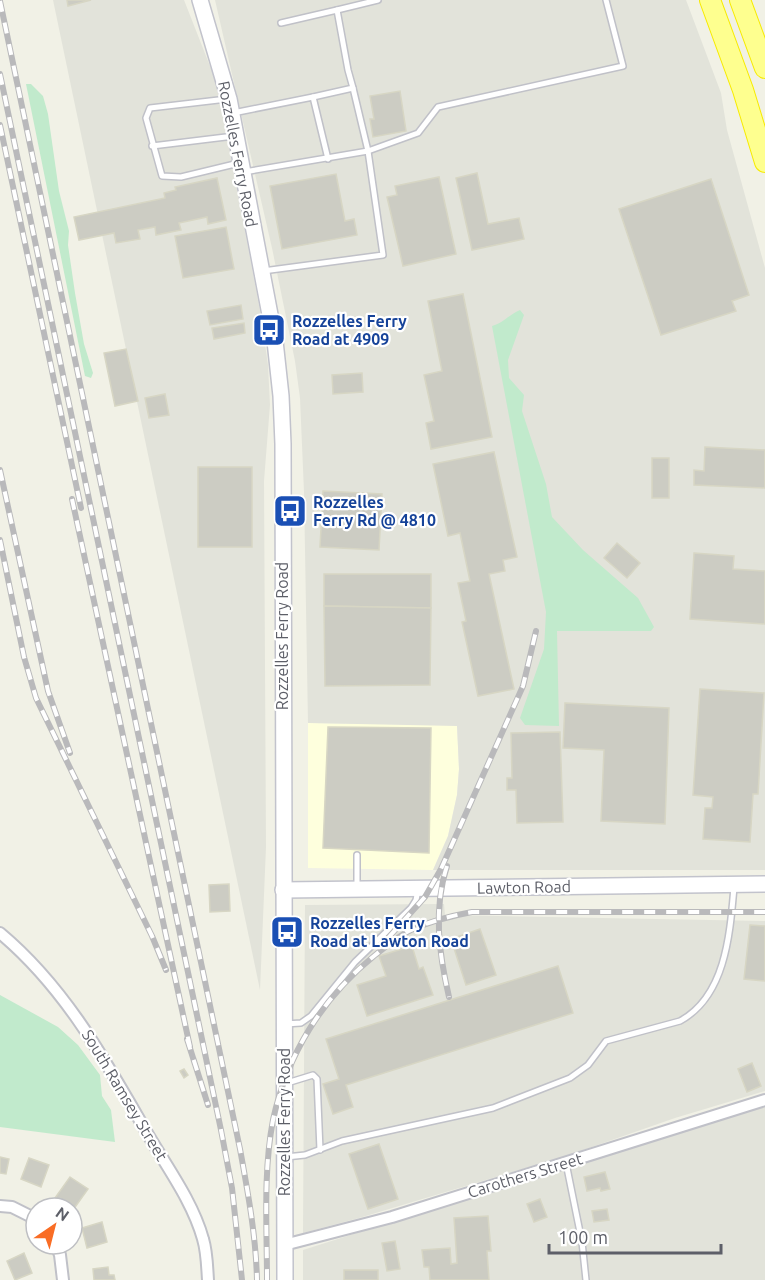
<svg xmlns="http://www.w3.org/2000/svg" width="765" height="1280" font-family="Ubuntu,sans-serif">
<rect width="100%" height="100%" fill="#f1f1e6"/>
<path fill="#feffdd" d="M308 723 457 725 459 769 457 795 448 836 433 870 308 868Z"/>
<g fill="#e2e3da">
<path d="M53 0H184L217 84 261 316 268 365 270 405 264 481 266 847 260 990Z"/>
<path d="M215 0H686L721 93 727 130 765 268V870H433L448 836 457 795 459 769 457 726 308 723 304 492 300 398 295 361 272 248Z"/>
<path d="M444 904 445 915 765 921V1091L675 1118 566 1156 359 1218 303 1233 305 905Z"/>
<path d="M765 1104V1280H303V1250Z"/>
</g>
<g fill="#c1eacc">
<path d="M26 84H31L43 96 48 114 59 191 69 231 68 245 75 293 84 344 93 373 91 378 85 376Z"/>
<path d="M520 310 524 315 508 360 509 378 524 395 522 411 546 484 552 517 583 550 638 598 654 627 651 631H557L559 726 525 725 520 718 544 649 546 612 492 326C502 324 510 314 520 310Z"/>
<path d="M0 995 58 1027 78 1045 100 1075 102 1096 111 1110 115 1142 0 1127Z"/>
</g>
<g fill="#ccccc3" stroke="#d7d6c4" stroke-width="1.5">
<path d="M67 0H91L68 6Z"/>
<path d="M400 91 406 131 373 137 370 119H374L370 96Z"/>
<path d="M477 173 488 224 519 218 524 239 472 250 456 178Z"/>
<path d="M336 174 345 221 354 219 357 235 282 249 270 186Z"/>
<path d="M439 177 456 254 403 266 387 197 397 195 395 186Z"/>
<path d="M217 178 226 220 208 224 207 217 179 223 181 230 156 235 155 227 138 230 140 239 116 243 114 233 79 240 74 217 165 198 164 193 176 190 175 187Z"/>
<path d="M711 179 749 295 732 301 736 311 661 335 619 209Z"/>
<path d="M226 227 234 269 183 278 175 236Z"/>
<path d="M463 294 492 437 431 449 426 423 434 421 424 375 442 371 428 301Z"/>
<path d="M241 305 243 319 210 325 207 311Z"/>
<path d="M244 323 245 333 214 339 212 328Z"/>
<path d="M126 349 138 401 115 406 104 353Z"/>
<path d="M362 373 363 392 333 394 332 375Z"/>
<path d="M165 394 169 415 149 418 145 398Z"/>
<path d="M705 447 765 450V488L694 485V470L704 471Z"/>
<path d="M494 452 517 557 503 560 505 571 489 574 514 689 478 696 462 622 466 621 458 583 470 581 460 533 448 536 433 464Z"/>
<rect x="652" y="458" width="17" height="40"/>
<rect x="198" y="467" width="54" height="80"/>
<path d="M323 491 382 494 379 550 320 547Z"/>
<path d="M617 543 640 563 627 578 604 558Z"/>
<path d="M694 553 734 556 733 569 765 571V624L690 619Z"/>
<path d="M324 574H431V608L324 606Z"/>
<path d="M324 606 431 608 430 685 325 686Z"/>
<path d="M700 689 764 693 758 794H753L750 842 703 839 705 808H712L713 797 693 795Z"/>
<path d="M565 703 669 708 665 824 601 821 604 750 563 748Z"/>
<path d="M328 727 431 728 429 853 323 848Z"/>
<path d="M560 732 563 822 517 823 516 790H507V778H512L511 733Z"/>
<path d="M229 884 230 911 210 912 209 885Z"/>
<path d="M750 925 765 926V981L744 979Z"/>
<path d="M480 929 496 975 466 985 451 939Z"/>
<path d="M412 946 419 969 423 967 433 995 367 1016 357 985 386 976 379 956Z"/>
<path d="M558 966 573 1013 346 1085 353 1107 333 1114 323 1084 339 1079 326 1039Z"/>
<path d="M752 1063 761 1086 747 1092 738 1069Z"/>
<path d="M184 1069 188 1075 184 1078 180 1071Z"/>
<path d="M379 1144 398 1199 368 1209 349 1154Z"/>
<path d="M0 1157 9 1159 6 1174 0 1173Z"/>
<path d="M29 1158 49 1165 41 1187 21 1179Z"/>
<path d="M605 1172 610 1189 601 1191 600 1188 587 1191 584 1177Z"/>
<path d="M70 1177 88 1189 73 1210 72 1208 55 1198Z"/>
<path d="M540 1199 547 1217 534 1222 527 1204Z"/>
<path d="M607 1209 609 1220 594 1222 592 1211Z"/>
<path d="M488 1216 491 1251H487L489 1280H430L429 1267H424L422 1250 450 1248 451 1264 457 1263 454 1218Z"/>
<path d="M102 1222 107 1242 87 1248 82 1228Z"/>
<path d="M395 1241 400 1269 387 1271 382 1243Z"/>
<path d="M24 1253 32 1273 15 1280 7 1261Z"/>
<path d="M108 1267 109 1275H114L115 1280H94L93 1269Z"/>
<rect x="344" y="1270" width="34" height="10"/>
</g>
<g fill="none" stroke-linecap="round" stroke-linejoin="round">
<defs>
<g id="lane">
<path d="M337 10 378 0"/>
<path d="M281 23 337 10 348 70 353 88 313 97"/>
<path d="M227 99 150 108 146 118 162 176 181 177 239 163"/>
<path d="M233 113 313 97 328 159"/>
<path d="M152 146 234 136"/>
<path d="M244 172 368 151 418 133 438 107 623 66 606 0"/>
<path d="M263 271 383 255 368 151 353 88"/>
<path d="M357 887V855"/>
<path d="M285 1024 301 1023 311 1016 355 962 411 908 416 900 418 890"/>
<path d="M287 1083 313 1075 317 1079 320 1150"/>
<path d="M286 1157 305 1155 342 1141 493 1108 570 1078 588 1065 606 1041 680 1021C726 996 730 933 734 887"/>
<path d="M566 1163 582 1242 586 1280"/>
</g>
<g id="street">
<path d="M0 933C67 989 107 1064 150 1138 169 1170 193 1203 203 1239 207 1252 207 1266 208 1280"/>
<path d="M0 1206 12 1207 36 1219"/>
<path d="M56 1244 60 1255 63 1280"/>
<path d="M284 1245 392 1217 765 1100"/>
</g>
<g id="secondary">
<path d="M200 0 229 99 275 341 281 396 283 444 285 1280"/>
<path d="M283 890 765 884"/>
</g>
<g id="highway">
<path d="M710 0 743 90 765 162"/>
<path d="M740 0 765 68"/>
</g>
</defs>
<use href="#lane" stroke="#c0c1c8" stroke-width="8"/>
<use href="#street" stroke="#c0c1c8" stroke-width="14"/>
<use href="#secondary" stroke="#c2c3cc" stroke-width="18"/>
<use href="#highway" stroke="#f7eb00" stroke-width="22"/>
<use href="#lane" stroke="#fff" stroke-width="5"/>
<use href="#street" stroke="#fff" stroke-width="10"/>
<use href="#secondary" stroke="#fff" stroke-width="15"/>
<use href="#highway" stroke="#feff8f" stroke-width="20"/>
<defs>
<g id="rail">
<path d="M0 1 240 1149C248 1193 256 1236 257 1280"/>
<path d="M0 74 221 1130 232 1188 242 1280"/>
<path d="M0 125 81 508"/>
<path d="M0 470 48 691 70 753"/>
<path d="M72 499 190 1047"/>
<path d="M0 540 24 657 36 698 152 936 166 970"/>
<path d="M447 866C433 909 439 954 449 997"/>
<path d="M388 938 425 897 441 869 523 686 536 631"/>
<path d="M187 1039 208 1105"/>
<path d="M267 1280C267 1228 263 1172 273 1120 287 1055 322 998 374 956 385 947 397 937 411 930 431 921 450 916 472 912H765"/>
</g>
</defs>
<use href="#rail" stroke="#b9b9bb" stroke-width="6"/>
<use href="#rail" stroke="#fff" stroke-width="4" stroke-dasharray="11" stroke-linecap="butt"/>
</g>
<defs>
<symbol id="bus-square" viewBox="-11 -11 22 22"><rect x="-9" y="-9" width="18" height="18" rx="4" fill="#1a4fb4" stroke="#fff"/><path d="M-5-6H5V4H4V6H2V4H-2V6H-4V4H-5ZM-3.5-4V0h7V-4ZM-3.5 1.2v1.5H-2V1.2ZM2 1.2v1.5H3.5V1.2Z" fill="#fff"/></symbol>
</defs>
<g fill-rule="evenodd">
<use href="#bus-square" x="250" y="311" width="38" height="38"/>
<use href="#bus-square" x="271" y="492" width="38" height="38"/>
<use href="#bus-square" x="268" y="913" width="38" height="38"/>
</g>
<g text-anchor="middle" stroke-width="4.5" stroke-linejoin="round" paint-order="stroke">
<g font-size="16" fill="#5d5f68" stroke="#fff">
<text transform="translate(238 154) rotate(79)" y="6">Rozzelles Ferry Road</text>
<text transform="translate(282 636) rotate(-90)" y="6">Rozzelles Ferry Road</text>
<text transform="translate(524 887) rotate(-1)" y="6">Lawton Road</text>
<text transform="translate(125 1095) rotate(59)" y="6">South Ramsey Street</text>
<text transform="translate(284 1122) rotate(-90)" y="6">Rozzelles Ferry Road</text>
<text transform="translate(525 1175) rotate(-17)" y="6">Carothers Street</text>
</g>
<g font-size="16" font-weight="bold" fill="#164399" stroke="#fff" text-anchor="start">
<text x="292" y="327">Rozzelles Ferry<tspan x="292" dy="18">Road at 4909</tspan></text>
<text x="313" y="508">Rozzelles<tspan x="313" dy="18">Ferry Rd @ 4810</tspan></text>
<text x="310" y="929">Rozzelles Ferry<tspan x="310" dy="18">Road at Lawton Road</tspan></text>
</g>
</g>
<g transform="translate(54 1226) rotate(35)"><circle r="28" fill="#ffffff" stroke="#bebfc3" stroke-width="1.5"/>
<path d="M0-4.5L10 22L0 15L-10 22Z" fill="#f96d25"/>
<text y="-9" font-size="16" font-weight="bold" text-anchor="middle" fill="#5d5f68">N</text>
</g>
<path d="M549 1244v9h172v-9" fill="none" stroke="#5d5f68" stroke-width="3"/>
<text x="558" y="1244" font-size="18" fill="#5d5f68" stroke="#ffffff" stroke-width="4.5" paint-order="stroke">100 m</text>
</svg>
